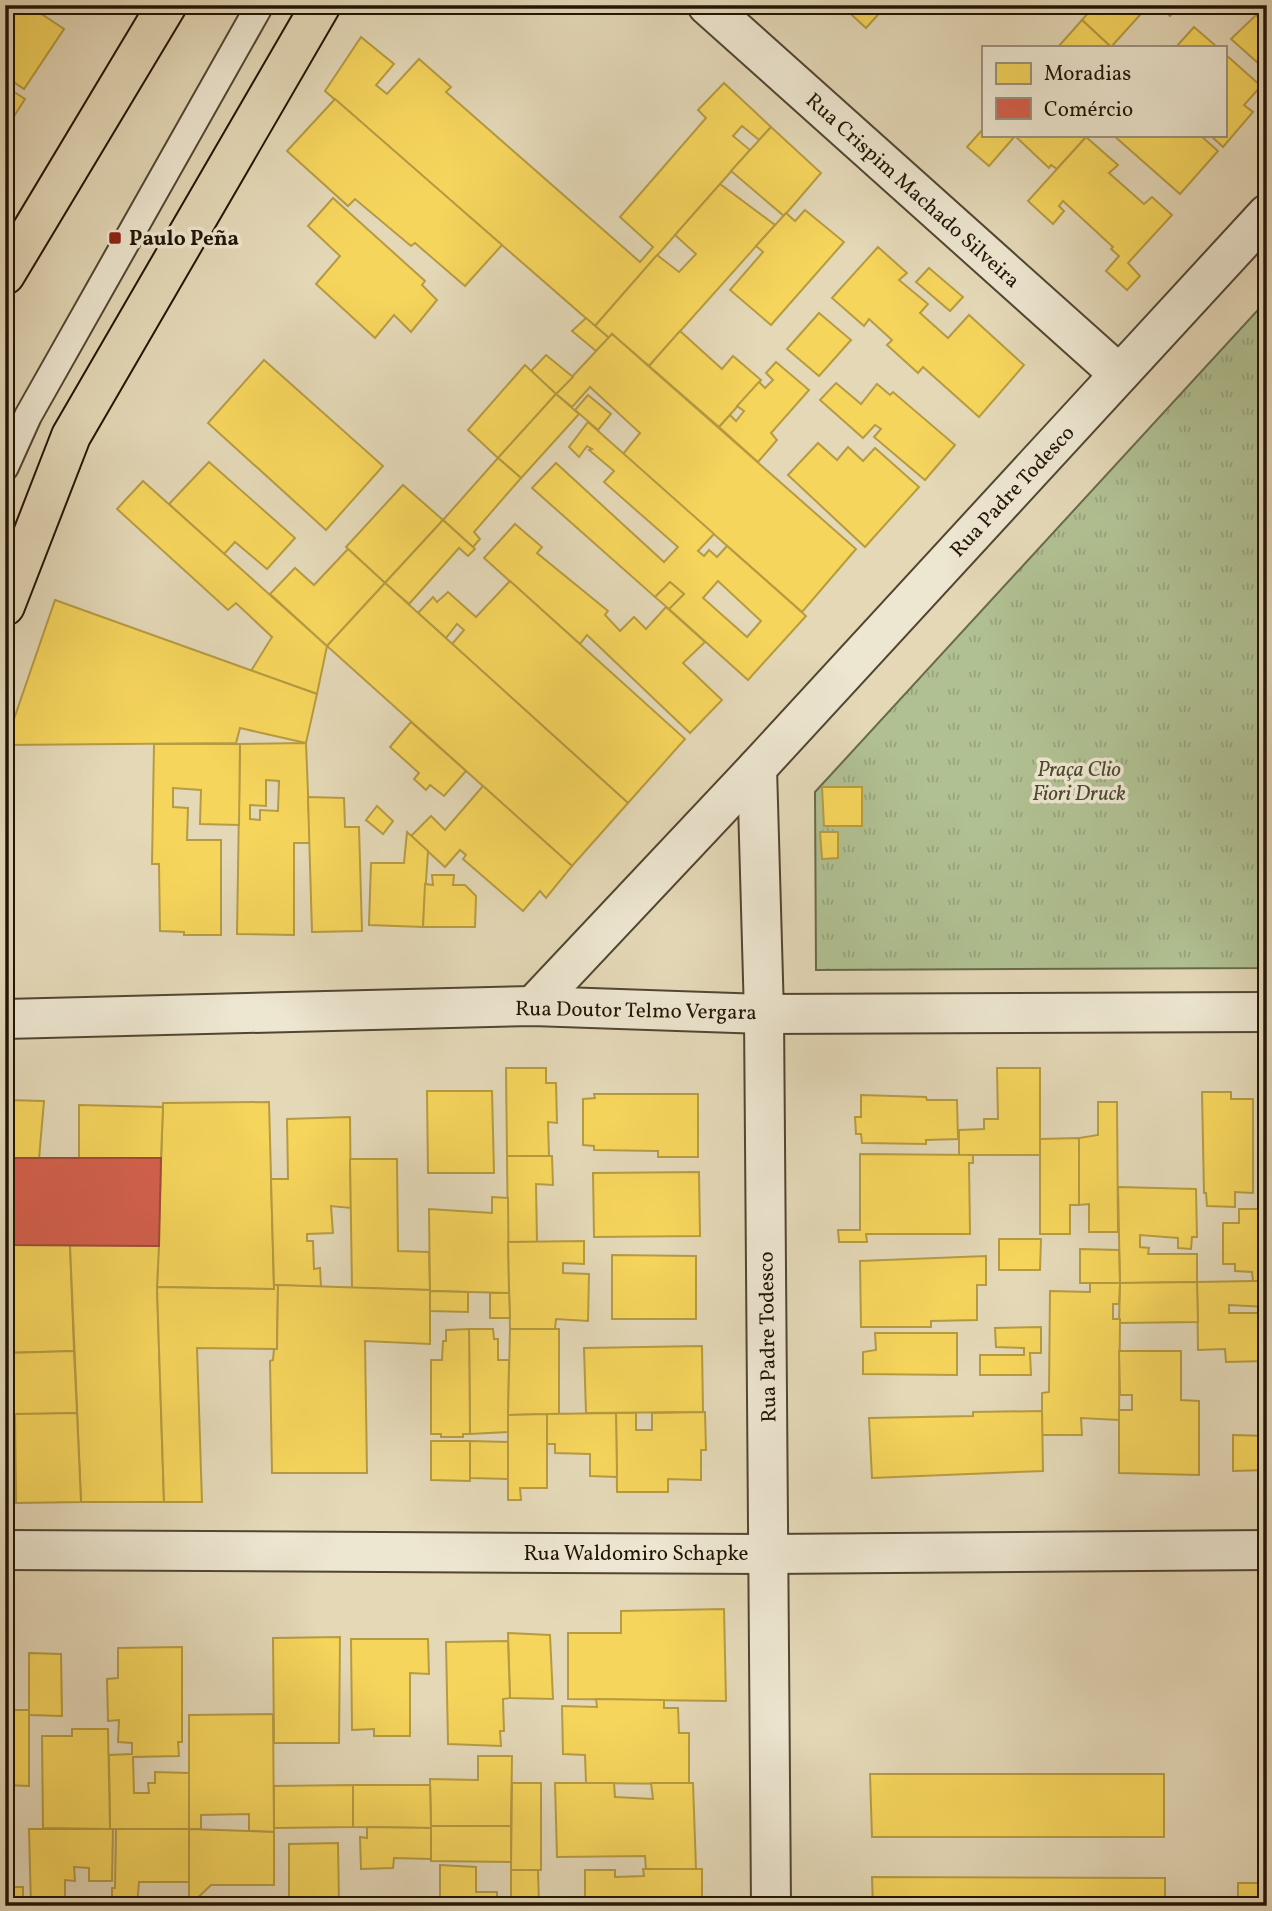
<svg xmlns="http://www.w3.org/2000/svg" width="1272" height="1911" font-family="Vollkorn,serif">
<defs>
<pattern id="park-tufts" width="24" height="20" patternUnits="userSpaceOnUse" patternTransform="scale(1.75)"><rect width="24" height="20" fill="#b0c092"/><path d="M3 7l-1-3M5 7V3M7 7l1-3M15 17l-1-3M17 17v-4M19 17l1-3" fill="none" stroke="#97a47c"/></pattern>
</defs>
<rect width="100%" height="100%" fill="#e4d8b7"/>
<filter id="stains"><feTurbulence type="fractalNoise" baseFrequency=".00286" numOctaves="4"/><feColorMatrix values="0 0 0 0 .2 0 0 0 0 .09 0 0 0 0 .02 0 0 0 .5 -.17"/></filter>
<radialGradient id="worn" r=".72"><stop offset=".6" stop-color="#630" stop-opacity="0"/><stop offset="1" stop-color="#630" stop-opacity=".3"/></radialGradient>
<path fill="url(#park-tufts)" stroke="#686a4c" stroke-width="2" d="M1267 300V968L816 970 815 792Z"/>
<g fill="#f6d55c" stroke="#b69b42" stroke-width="2" fill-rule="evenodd">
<path d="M5 5H28L64 29 24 89 5 76Z"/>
<path d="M841 5H883L885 7 866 28Z"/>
<path d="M1095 5H1149L1111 47 1082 20Z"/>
<path d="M1154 5H1180L1170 16 1164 10 1162 13Z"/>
<path d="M1256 15 1267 25V71L1231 39Z"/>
<path d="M1082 20 1111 47H1058Z"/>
<path d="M1194 27 1217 47H1176Z"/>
<path d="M361 37 394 64 376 85 387 94 419 59 451 87 446 92 640 262 653 247 620 217 706 118 698 110 724 83 771 127 759 140 742 126 733 136 750 150 595 326 325 91Z"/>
<path d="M1225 54 1261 86 1244 105 1253 112 1223 147 1210 135H1225Z"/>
<path d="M5 86 25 99 5 130Z"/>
<path d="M335 99 502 245 465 286 415 243 411 246 355 199 348 206 287 151Z"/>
<path d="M771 127 821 173 784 216 731 171Z"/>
<path d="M983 129V135H1083L1086 137 1057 169 1051 165 1049 168 1015 136 989 166 967 147Z"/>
<path d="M1113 135H1200L1218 151 1180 194Z"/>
<path d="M1086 137 1118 165 1109 173 1144 204 1152 197 1172 215 1128 263 1140 276 1127 290 1106 271 1119 256 1111 249 1113 247 1063 201 1059 206 1064 211 1053 224 1028 201Z"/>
<path d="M720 184 775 225 649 366 612 334 609 338 595 326 657 255 679 272 696 254 675 235Z"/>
<path d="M333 198 425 281 422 285 437 300 411 332 394 315 375 338 316 284 340 256 308 226Z"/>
<path d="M805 210 844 242 771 325 730 290 763 252 756 246 786 213 795 221Z"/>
<path d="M878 247 907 273 899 280 928 304 920 313 948 338 969 315 1024 365 979 417 923 367 918 373 887 345 892 340 869 319 864 326 832 298Z"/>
<path d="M929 268 963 297 950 311 916 282Z"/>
<path d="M819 313 851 340 819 376 787 349Z"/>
<path d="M586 318 609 338 596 351 572 331Z"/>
<path d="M680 331 722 369 733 356 761 380 719 427 649 366Z"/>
<path d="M612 334 856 549 802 612 623 454 640 433 590 387 572 407 556 394Z"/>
<path d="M546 355 573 377 556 394 531 371Z"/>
<path d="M264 360 383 466 326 530 208 423Z"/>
<path d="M776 362 809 390 771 433 777 440 758 462 719 427 730 415 736 421 744 411 737 406 759 382 765 388 773 380 766 373Z"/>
<path d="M525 365 556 394 498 458 468 430Z"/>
<path d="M836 383 861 404 877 384 890 395 893 392 955 445 925 480 874 437 881 429 875 425 863 438 820 400Z"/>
<path d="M556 394 579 414 521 478 498 458Z"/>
<path d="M588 395 611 414 598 430 575 410Z"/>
<path d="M588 422 714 534 698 551 704 556 709 550 717 557 727 546 806 616 748 680 669 609 684 594 670 582 655 597 532 488 556 463 664 562 678 547 604 482 614 471 589 450 592 449 587 446 579 457 569 447ZM718 581 761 621 747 637 703 598Z"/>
<path d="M818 443 837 460 848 447 863 461 875 448 919 487 865 547 788 475Z"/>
<path d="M498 458 521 478 474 532 480 539 473 547 443 520Z"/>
<path d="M209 462 295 538 267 569 235 542 224 554 169 504Z"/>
<path d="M143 481 327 646 317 694 251 671 272 637 236 603 228 610 117 509Z"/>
<path d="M403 485 443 520 385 583 346 547Z"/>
<path d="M443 520 475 549 468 556 459 548 409 604 385 583Z"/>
<path d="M515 524 542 547 537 553 608 611 605 615 620 631 634 617 646 629 666 607 705 642 683 663 722 700 690 733 587 635 580 644 484 558Z"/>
<path d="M348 549 385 583 327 646 270 594 295 568 314 585Z"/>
<path d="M510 581 685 739 628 803 452 644 464 630 457 624 446 638 418 613 433 597 437 602 448 592 476 617Z"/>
<path d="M670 582 684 594 669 609 655 597Z"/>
<path d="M385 583 628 803 572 866 327 646Z"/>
<path d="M55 600 317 694 306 743 240 728 236 743 5 745Z"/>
<path d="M411 722 466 771 444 796 430 785 426 790 414 779 419 773 390 747Z"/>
<path d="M306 743 310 843H294V935L237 934 240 744ZM266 780 279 781 278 811 260 810V820L250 819V805L266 806Z"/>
<path d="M154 744H240L239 825 200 824 201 790 173 788V807L188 808 187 840H221V935H184V932L160 931 159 864H152Z"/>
<path d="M483 786 572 866 546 898 540 891 523 911 463 859 466 855 460 850 445 867 411 836 431 816 445 830Z"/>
<path d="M822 787H862V826H824Z"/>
<path d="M308 797 344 798 345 827H359L362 931 312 932Z"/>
<path d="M377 806 393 821 383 834 366 820Z"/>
<path d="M407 832 428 851 423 927 369 925 371 863H404Z"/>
<path d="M820 832H838V858L822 859Z"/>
<path d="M432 875H454L453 885H465L476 896 475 927H423L425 884 433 885Z"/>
<path d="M506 1068H546V1083H556L557 1123 548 1122 549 1156H507Z"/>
<path d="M997 1068H1040V1155H959V1130L984 1129V1119H998Z"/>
<path d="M427 1091H492L494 1173H428Z"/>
<path d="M1202 1092H1231V1099H1253V1193L1235 1192V1207L1207 1206 1206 1193H1204Z"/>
<path d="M594 1094H698V1157H658V1151L594 1150V1146L583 1145V1099L595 1098Z"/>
<path d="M861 1095 926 1097 927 1100H957L958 1139 926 1140V1144L862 1143 861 1134H856L855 1117H861Z"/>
<path d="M5 1100 44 1101 39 1159 5 1158Z"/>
<path d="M269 1102 274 1289 157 1287 163 1103Z"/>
<path d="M1098 1102H1117L1118 1232H1089V1204L1079 1205V1138L1098 1135Z"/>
<path d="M79 1105 163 1107 161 1158H79Z"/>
<path d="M350 1117 351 1208 331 1206 333 1233 307 1234V1241H313L314 1269 320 1268 321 1287 274 1285 271 1179H288L287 1119Z"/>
<path d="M1079 1138V1205H1070V1234H1040V1139Z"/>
<path d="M860 1154 973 1155V1163H969L970 1234H866L867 1242H839L838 1230H860Z"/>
<path d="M507 1156H552L553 1185 536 1184 537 1242H508Z"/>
<path d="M350 1159H397L398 1251 429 1252 430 1290 352 1288Z"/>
<path d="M699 1172 700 1236 594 1237 593 1173Z"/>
<path d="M1118 1187 1196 1189 1197 1237H1192L1191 1249 1178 1248V1238L1140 1235V1247L1149 1248 1148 1254H1197V1282L1120 1283Z"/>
<path d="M492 1197 508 1198 509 1293 430 1291 429 1209 492 1213Z"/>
<path d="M1239 1209H1267V1281H1253L1252 1272 1235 1271V1264H1223V1223H1239Z"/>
<path d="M999 1239H1041L1040 1270H999Z"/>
<path d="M584 1241V1264L563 1263V1273L589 1274 588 1321 556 1319 555 1329H510L508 1242Z"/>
<path d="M5 1245H70L74 1351 5 1353Z"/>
<path d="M70 1245 159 1246 157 1287 164 1502H81Z"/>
<path d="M1080 1249 1119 1250 1120 1283H1080Z"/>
<path d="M612 1255 696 1256V1319H612Z"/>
<path d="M986 1256V1285H977V1320L931 1321V1327H861L860 1261Z"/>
<path d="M1253 1281H1267V1307L1229 1305V1313H1267V1361L1226 1362 1225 1349 1198 1350 1197 1282Z"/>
<path d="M1197 1282 1198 1322 1119 1323 1120 1283Z"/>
<path d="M1090 1283H1120L1119 1304H1113V1319H1120L1119 1420 1081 1418 1082 1435H1042V1393L1049 1392 1050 1291 1090 1292Z"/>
<path d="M274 1285H278L277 1349 197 1348 202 1502H164L157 1287 274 1289Z"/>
<path d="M278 1285 430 1290V1344L365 1341 367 1473H272L270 1361 273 1360 274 1349H277Z"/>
<path d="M430 1291 468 1292V1312L430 1311Z"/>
<path d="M490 1293H509L510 1318H490Z"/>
<path d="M1041 1327V1353H1030L1031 1375H980V1355H1024V1348L996 1347 995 1328Z"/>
<path d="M469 1329H493L494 1339H498V1360H509L508 1432 470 1434Z"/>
<path d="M469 1329 470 1434H463V1437H441V1434H431V1360H442L443 1341H446V1330Z"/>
<path d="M510 1329H559V1414L508 1415Z"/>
<path d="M875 1333H957V1375L863 1374V1352L876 1350Z"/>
<path d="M702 1346 703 1412 586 1413 584 1348Z"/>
<path d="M74 1351 77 1413 5 1415V1353Z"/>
<path d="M1119 1351H1181V1400L1199 1401V1475L1119 1473V1410H1132V1395H1120Z"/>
<path d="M1042 1411 1043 1471 872 1478 869 1418 973 1416V1412Z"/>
<path d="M705 1412 706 1450H701V1480L668 1479V1492H617L616 1413H636V1430H652V1413Z"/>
<path d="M77 1413 81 1502 16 1503 15 1414Z"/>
<path d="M616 1413 617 1477 590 1476V1454L555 1453V1444H547V1414Z"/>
<path d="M547 1414V1488H520L521 1500H508V1415Z"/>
<path d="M1233 1435 1267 1436V1470L1233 1471Z"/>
<path d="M431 1441H470V1481L431 1480Z"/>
<path d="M470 1441 508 1442V1479L470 1478Z"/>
<path d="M724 1609 726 1701 568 1699V1633H621V1611Z"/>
<path d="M508 1633 550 1635 553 1699 510 1698Z"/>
<path d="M340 1637 339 1743H274L273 1638Z"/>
<path d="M351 1639H428L429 1674 410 1673V1736H374V1729L352 1730Z"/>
<path d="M508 1641 510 1698 503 1699 504 1731H500L501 1746 448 1744 446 1642Z"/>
<path d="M8 1643V1710H29V1786L5 1785V1644Z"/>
<path d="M182 1647V1742H178L179 1756 133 1757 134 1793H149L148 1783H155V1772L189 1773V1829H110L109 1755 132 1754V1743L118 1742 119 1720 108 1721 107 1679 118 1678V1648Z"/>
<path d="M29 1653 61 1654 62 1716 29 1715Z"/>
<path d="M596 1699 664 1700V1708H678L679 1733H689V1784L586 1783 585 1755 563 1754 562 1706 597 1707Z"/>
<path d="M273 1714 274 1832 249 1831V1814L201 1815V1829H189V1715Z"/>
<path d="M72 1729H108L110 1829 43 1828 42 1736H72Z"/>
<path d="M478 1756H512L511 1826H431L430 1779 478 1780Z"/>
<path d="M870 1774H1164V1837H872Z"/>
<path d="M512 1783H541V1870H511Z"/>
<path d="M555 1783H614L615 1797 653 1799 651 1783H693L696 1869H646L645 1856 557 1857Z"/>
<path d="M353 1785V1827L274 1828V1786Z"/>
<path d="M353 1785H430L431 1828 353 1827Z"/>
<path d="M431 1826H511V1862L431 1861Z"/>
<path d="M367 1827 431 1828V1859L394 1858 393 1868 361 1869 360 1837 367 1838Z"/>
<path d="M29 1829H113L112 1881H89V1868L74 1867 75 1881 65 1880V1906H31Z"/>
<path d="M116 1829H189V1882H139L137 1906H112V1888H115Z"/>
<path d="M189 1829 274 1832V1885H211L189 1906Z"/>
<path d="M338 1843 339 1906H289V1844Z"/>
<path d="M440 1865 476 1867V1892H497V1906H440Z"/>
<path d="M643 1869H702V1906H585V1870H615V1877L644 1876Z"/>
<path d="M511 1870H538L539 1906H511Z"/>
<path d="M872 1877 1165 1878V1906H873Z"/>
<rect x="1238" y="1883" width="29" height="23"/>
<rect x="5" y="1887" width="18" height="19"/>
</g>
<path fill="#d6604d" stroke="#a04a38" stroke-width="2" d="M5 1158H161L159 1246 5 1245Z"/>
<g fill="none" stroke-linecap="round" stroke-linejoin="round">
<defs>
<path id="service" d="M5 467 28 416 260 5"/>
<g id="minor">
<path d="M707 5 1119 374"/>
<path d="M757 768 764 1014 771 1906"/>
<path d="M533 1006 757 768 1267 214"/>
<path d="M5 1019 533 1006 764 1014 1267 1012"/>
<path d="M5 1550 769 1554 1267 1550"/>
</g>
<g id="primary">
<path d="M5 275 167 5"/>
<path d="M5 606 71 436 321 5"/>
</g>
</defs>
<use href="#service" stroke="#524632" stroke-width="30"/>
<use href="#minor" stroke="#524632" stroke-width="42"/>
<use href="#primary" stroke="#211506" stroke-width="42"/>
<use href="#service" stroke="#ede6d0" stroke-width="26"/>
<use href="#minor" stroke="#ede6d0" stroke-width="38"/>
<use href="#primary" stroke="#e4d8b7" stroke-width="38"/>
</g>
<rect fill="#8f2418" stroke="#ede6d0" stroke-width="2.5" x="108" y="231" width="14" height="14" rx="3.5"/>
<g text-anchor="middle" stroke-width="7" stroke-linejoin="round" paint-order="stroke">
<g font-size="21" fill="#211506" stroke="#ede6d0">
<text transform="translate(913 190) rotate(42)" y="7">Rua Crispim Machado Silveira</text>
<text transform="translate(1012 491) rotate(-47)" y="7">Rua Padre Todesco</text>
<text transform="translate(636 1010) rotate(1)" y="7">Rua Doutor Telmo Vergara</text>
<text transform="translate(767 1337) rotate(-91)" y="7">Rua Padre Todesco</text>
<text x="636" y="1560">Rua Waldomiro Schapke</text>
</g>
<g font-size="21" font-weight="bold" fill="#211506" stroke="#ede6d0" text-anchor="start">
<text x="129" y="245">Paulo Peña</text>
</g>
<g font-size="21" font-style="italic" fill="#4c4830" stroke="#ede6d0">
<text x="1079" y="776">Praça Clio<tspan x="1079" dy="24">Fiori Druck</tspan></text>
</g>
</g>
<rect width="1272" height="1911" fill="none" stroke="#e4d8b7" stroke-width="28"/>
<rect x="7" y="7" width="1258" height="1897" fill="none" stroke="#211506" stroke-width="3.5"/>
<rect x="14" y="14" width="1244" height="1883" fill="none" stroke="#211506" stroke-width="2"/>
<rect x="982" y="46" width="245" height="91" fill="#ede6d0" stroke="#9b927f" stroke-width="2"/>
<rect x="996" y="63" width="35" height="21" fill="#f6d55c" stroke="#9b927f" stroke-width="2"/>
<text x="1044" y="80" font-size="21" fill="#211506">Moradias</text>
<rect x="996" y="98" width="35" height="21" fill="#d6604d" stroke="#9b927f" stroke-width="2"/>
<text x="1044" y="116" font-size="21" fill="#211506">Comércio</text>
<rect width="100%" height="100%" filter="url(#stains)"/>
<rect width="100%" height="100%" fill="url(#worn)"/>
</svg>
